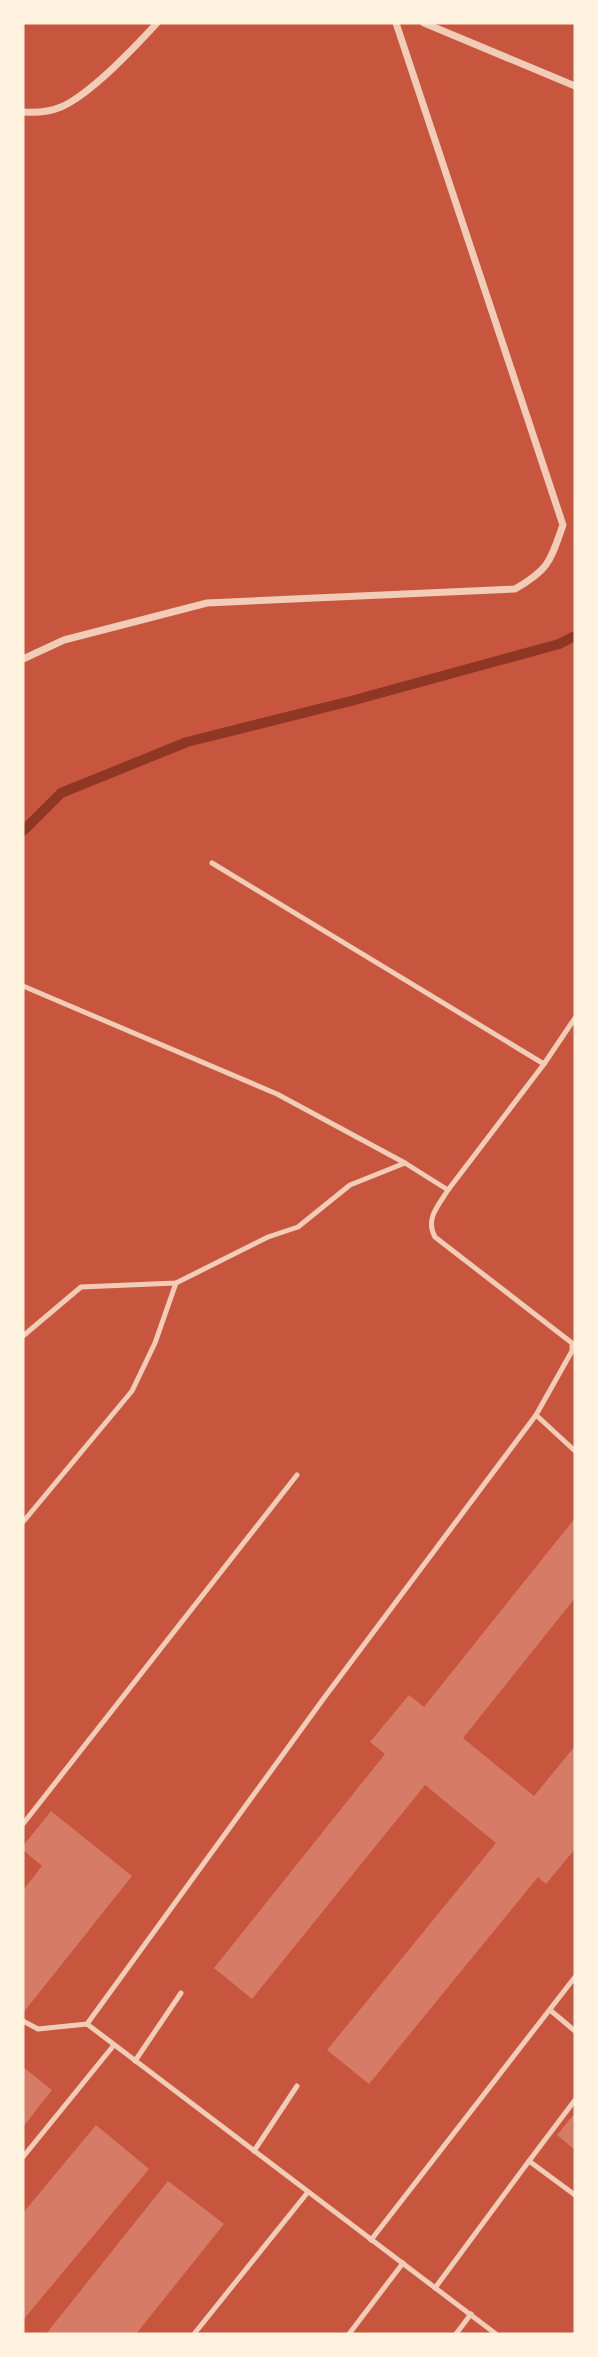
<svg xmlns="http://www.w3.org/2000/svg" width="598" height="2357" font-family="'Varela Round',sans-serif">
<rect width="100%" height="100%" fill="#c8553d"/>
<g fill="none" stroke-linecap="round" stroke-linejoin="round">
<path stroke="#8f3625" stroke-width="10" d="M23 831 61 793 187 742 351 701 559 644 575 636"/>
</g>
<g fill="#d67c66">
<path d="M575 1518V1598L463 1738 534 1796 575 1746V1849L546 1884 538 1877 369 2084 327 2050 496 1843 425 1785 252 1999 214 1968 385 1754 370 1742 409 1695 424 1707Z"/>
<path d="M51 1811 132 1876 23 2013V1890L42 1866 23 1850V1846Z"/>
<path d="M23 2067 52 2090 23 2127Z"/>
<path d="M575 2113V2150L557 2135Z"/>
<path d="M96 2125 149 2169 23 2320V2213Z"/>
<path d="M168 2181 224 2224 136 2334H46Z"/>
</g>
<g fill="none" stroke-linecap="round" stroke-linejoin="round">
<g stroke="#f1ccb7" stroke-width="5">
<path d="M212 863 544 1064"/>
<path d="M23 986 277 1094 405 1163"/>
<path d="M23 1336 81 1287 176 1283 268 1237 298 1227 350 1185 405 1163 448 1190 544 1064 575 1018"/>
<path d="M536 1415 575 1451"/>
<path d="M23 1522 132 1391 155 1343 176 1283"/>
<path d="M23 1824 297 1475"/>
<path d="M550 2010 575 2031"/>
<path d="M23 2021 38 2029 87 2024 496 2334"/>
<path d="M87 2024 324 1698 536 1415 572 1351V1343L435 1237C425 1219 438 1206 448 1190"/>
<path d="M135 2061 181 1993"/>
<path d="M575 2100 529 2161 575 2195"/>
<path d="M254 2151 297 2086"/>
<path d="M23 2157 114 2045"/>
<path d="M371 2240 575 1977"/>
<path d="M435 2288 529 2161"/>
<path d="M194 2334 308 2192"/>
<path d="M349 2334 403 2263"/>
<path d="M456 2334 471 2314"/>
</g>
<g stroke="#f1ccb7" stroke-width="7">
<path d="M424 23 575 86"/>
<path d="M23 112C36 113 49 112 61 107 91 94 134 48 157 23"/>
<path d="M23 659 64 640 207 603 515 589C550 569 550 561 563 525L396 23"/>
</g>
</g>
<rect width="598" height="2357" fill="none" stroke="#fff3e0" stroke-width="49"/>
</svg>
